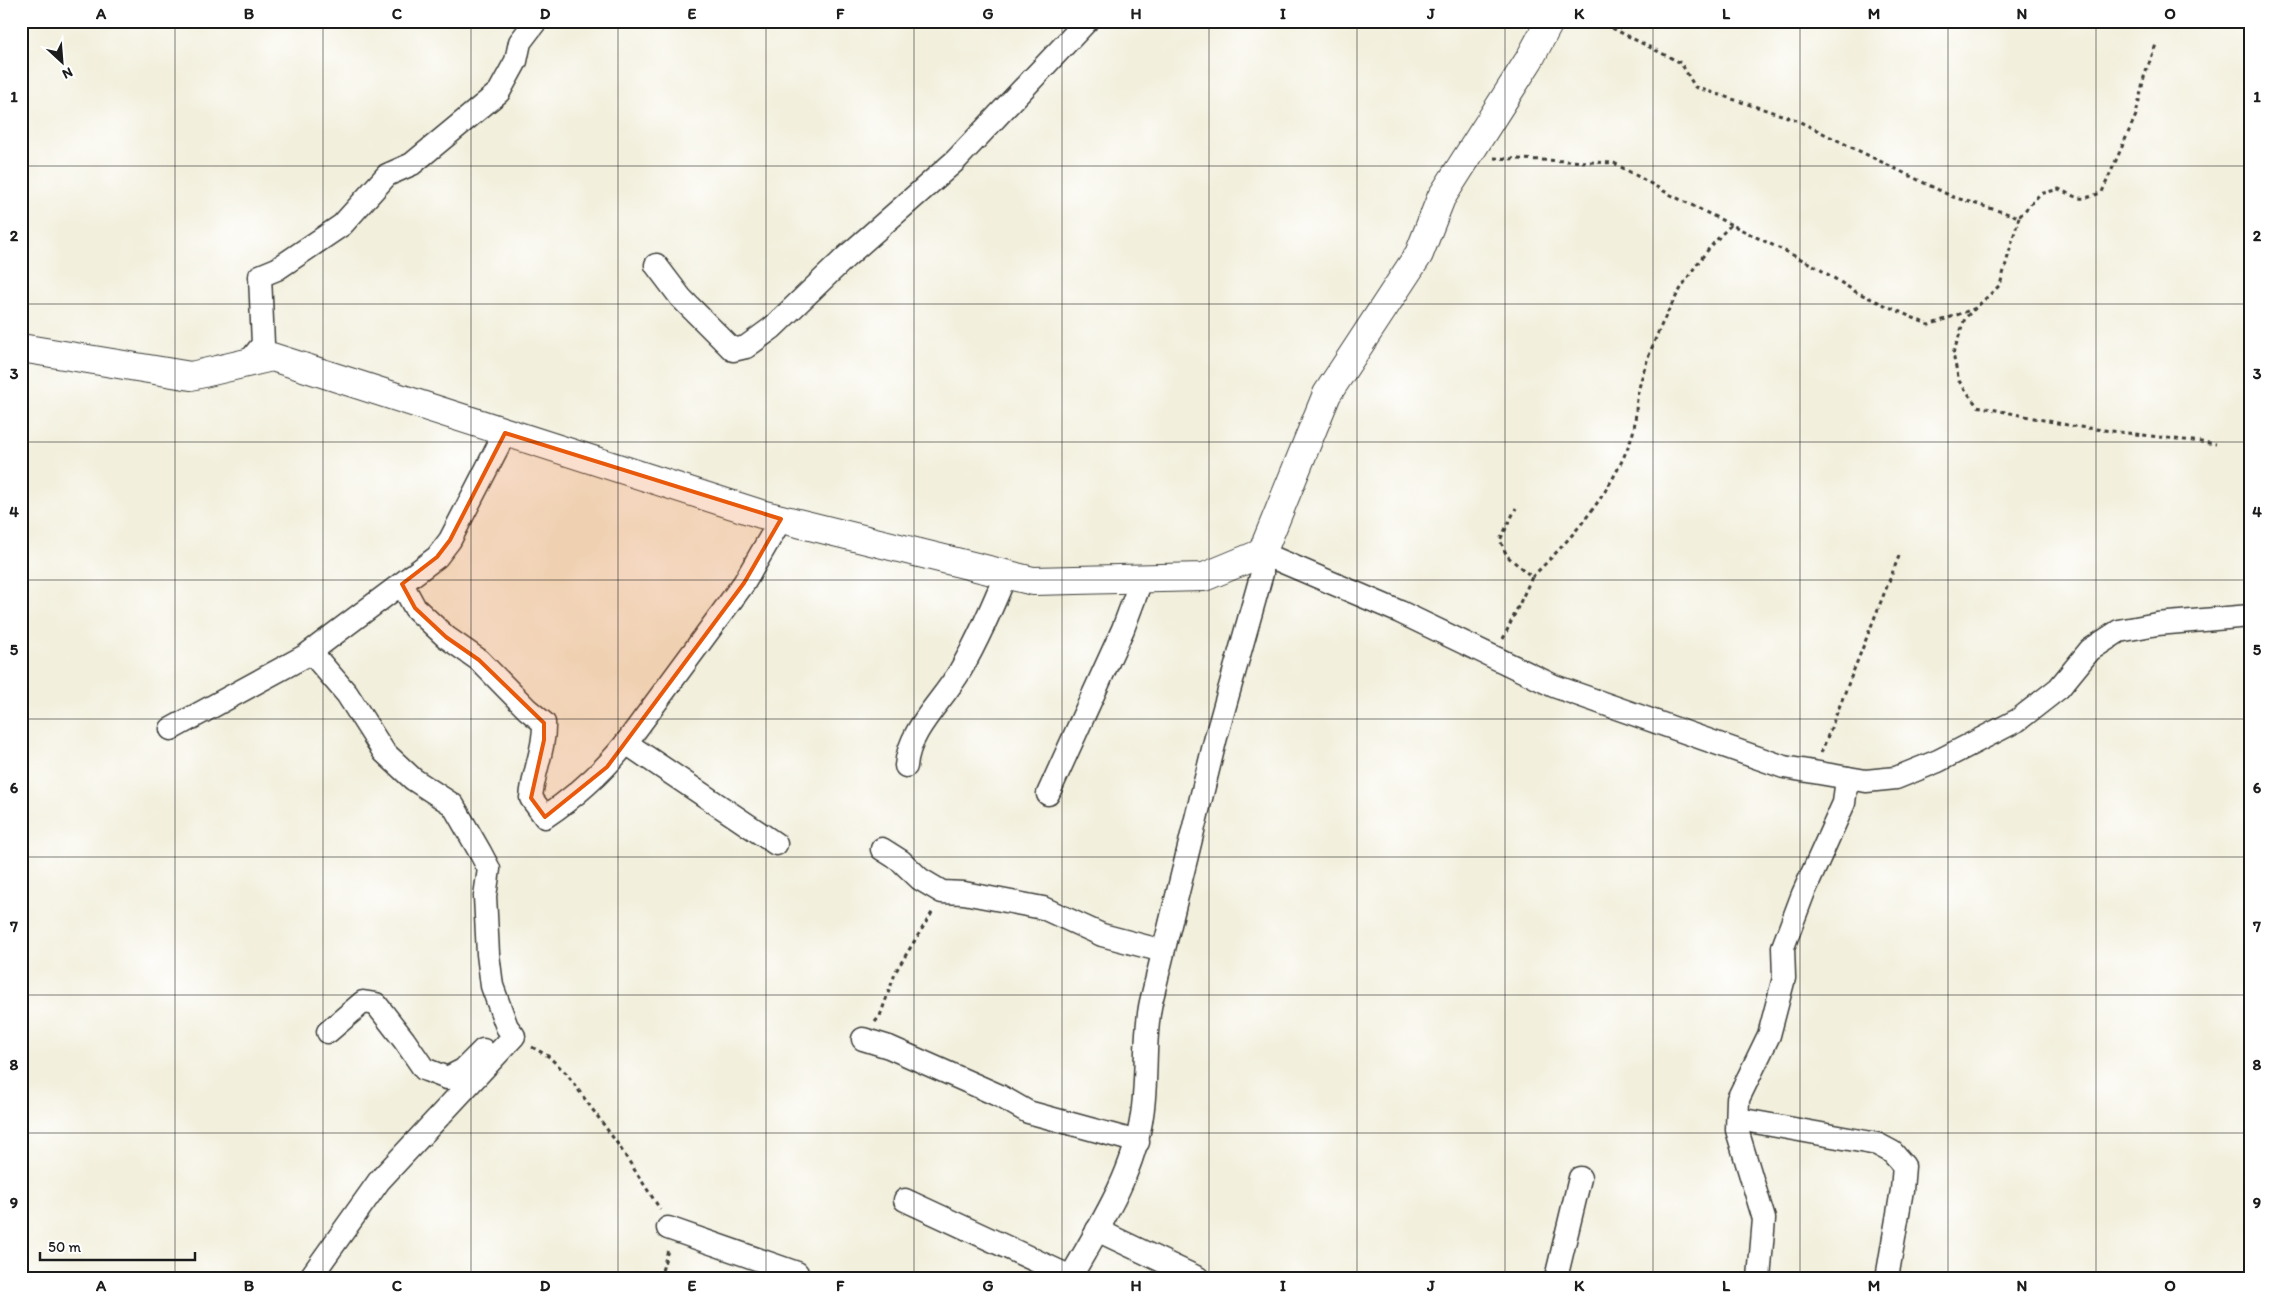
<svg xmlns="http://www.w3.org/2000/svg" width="2271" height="1299" font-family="Itim,sans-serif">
<rect width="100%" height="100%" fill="#fff"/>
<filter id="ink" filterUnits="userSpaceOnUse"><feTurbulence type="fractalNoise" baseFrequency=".02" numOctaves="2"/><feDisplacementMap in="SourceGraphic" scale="10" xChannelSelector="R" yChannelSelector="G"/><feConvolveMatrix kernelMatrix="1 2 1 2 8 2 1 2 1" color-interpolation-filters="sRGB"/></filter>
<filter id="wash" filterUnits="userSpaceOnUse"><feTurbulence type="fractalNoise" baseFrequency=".0096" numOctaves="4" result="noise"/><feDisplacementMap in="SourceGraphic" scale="20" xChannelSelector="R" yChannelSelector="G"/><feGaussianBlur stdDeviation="1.12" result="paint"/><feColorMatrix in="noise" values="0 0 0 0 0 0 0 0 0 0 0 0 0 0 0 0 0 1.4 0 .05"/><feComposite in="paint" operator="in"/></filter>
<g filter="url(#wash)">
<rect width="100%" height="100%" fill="#f2efdc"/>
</g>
<g filter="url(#ink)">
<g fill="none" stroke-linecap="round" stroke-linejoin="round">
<defs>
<g id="minor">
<path d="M656 265 681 298 733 350 746 347 772 328 846 257 955 161 1087 21"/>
<path d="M248 363 263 344 260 276 277 269 342 225 387 175 412 164 499 92 516 61 520 42 536 21"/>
<path d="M402 584 415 608 446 637 479 660 527 709 544 723C545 749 533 772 531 798L545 817C576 796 603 772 626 743L744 583 781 519"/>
<path d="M171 729 305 656 437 557 450 540 505 433"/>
<path d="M626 743 776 844"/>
<path d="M906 766C909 729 942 702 960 671 978 640 992 607 1006 574"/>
<path d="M1048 794 1123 629 1142 578"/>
<path d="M882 849 901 861 920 879 942 892 964 893 1043 908 1102 935 1163 951"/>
<path d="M328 1032 363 1002 376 1004 404 1040 424 1069 447 1078 463 1070 483 1050"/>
<path d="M863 1039 889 1047 1000 1096 1028 1112 1138 1142"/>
<path d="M1738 1119 1877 1144 1892 1152 1904 1166 1902 1190 1887 1278"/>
<path d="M905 1200 1071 1277"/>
<path d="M668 1228 797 1273 795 1278"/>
<path d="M1097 1230 1198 1278"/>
<path d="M310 1278 379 1181 514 1036 507 1027 492 986 488 954 485 896 489 869 480 852 453 805 413 779 384 752 347 694 311 652"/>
<path d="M1070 1278C1099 1227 1134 1174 1142 1115 1148 1077 1143 1039 1151 1002L1216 737 1262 573V553L1400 612 1554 686 1784 767 1866 781 1896 778 1938 761 2018 720 2059 688 2090 650 2119 631 2157 624 2250 616"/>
<path d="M1556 1278 1580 1178"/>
<path d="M1759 1278 1764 1219 1737 1130 1738 1099 1769 1035 1784 978 1783 947 1803 894 1844 803 1847 778"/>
</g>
<path id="tertiary" d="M21 348 191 376 272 357 761 514 1033 581 1204 577 1262 553 1327 394 1419 254 1441 198 1529 60 1550 21"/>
</defs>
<use href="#minor" stroke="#3c3c39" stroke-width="25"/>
<use href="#tertiary" stroke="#3c3c39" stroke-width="30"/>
<g stroke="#3c3c39" stroke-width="3" stroke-dasharray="4 4" stroke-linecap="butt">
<path d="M1598 21 1681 63 1695 87 1794 119 1953 197 2019 217 2040 194 2059 189C2079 199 2080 202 2102 192L2136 115 2144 77 2157 42"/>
<path d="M1494 158 1614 163 1671 195 1813 265 1856 292 1929 325 1976 308"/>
<path d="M2019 217 2000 285 1965 318 1953 354 1959 381 1977 406 2072 426 2216 444"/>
<path d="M1532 577C1573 537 1613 492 1632 436 1637 421 1635 403 1639 388 1654 329 1687 267 1731 225"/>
<path d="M1503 639 1532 577 1507 556 1500 540 1516 508"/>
<path d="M1821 753 1899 556"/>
<path d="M875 1022 880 1016 896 971 933 911"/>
<path d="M532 1047 548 1056 566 1073 617 1143 660 1209"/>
<path d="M660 1278 668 1250"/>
</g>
<use href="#minor" stroke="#fff" stroke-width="22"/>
<use href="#tertiary" stroke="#fff" stroke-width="28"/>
</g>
</g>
<path fill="#e8590c" fill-opacity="0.2" stroke="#e8590c" stroke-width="4" stroke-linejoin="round" d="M505 433 781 519 744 583 607 767 545 817 531 798 544 740V723L479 660 446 637 415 608 402 584 437 557 450 540Z"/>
<path fill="none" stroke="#1c1c1c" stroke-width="1" stroke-opacity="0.55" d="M175 21V1278M323 21V1278M471 21V1278M618 21V1278M766 21V1278M914 21V1278M1062 21V1278M1209 21V1278M1357 21V1278M1505 21V1278M1653 21V1278M1800 21V1278M1948 21V1278M2096 21V1278M21 166H2250M21 304H2250M21 442H2250M21 580H2250M21 719H2250M21 857H2250M21 995H2250M21 1133H2250"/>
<rect width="2271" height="1299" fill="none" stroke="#fff" stroke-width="55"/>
<g transform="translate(62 62) rotate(154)" stroke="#ffffff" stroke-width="4" paint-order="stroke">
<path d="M0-4L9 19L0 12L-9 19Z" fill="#1c1c1c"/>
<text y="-8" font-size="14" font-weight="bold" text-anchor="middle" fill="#1c1c1c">N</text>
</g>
<path d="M40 1252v8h155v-8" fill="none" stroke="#1c1c1c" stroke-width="2.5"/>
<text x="48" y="1252" font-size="15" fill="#1c1c1c" stroke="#ffffff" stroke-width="4" paint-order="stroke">50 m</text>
<rect x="28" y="28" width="2216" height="1244" fill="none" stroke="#1c1c1c" stroke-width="2"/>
<g font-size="16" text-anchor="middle" font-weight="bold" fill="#1c1c1c">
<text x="101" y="19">A</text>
<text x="249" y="19">B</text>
<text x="397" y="19">C</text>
<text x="545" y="19">D</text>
<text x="692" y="19">E</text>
<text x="840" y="19">F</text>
<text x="988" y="19">G</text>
<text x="1136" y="19">H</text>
<text x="1283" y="19">I</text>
<text x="1431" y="19">J</text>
<text x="1579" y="19">K</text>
<text x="1726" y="19">L</text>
<text x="1874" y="19">M</text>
<text x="2022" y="19">N</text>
<text x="2170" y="19">O</text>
<text x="14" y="102">1</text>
<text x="2257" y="102">1</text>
<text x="14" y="241">2</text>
<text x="2257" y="241">2</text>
<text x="14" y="379">3</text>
<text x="2257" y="379">3</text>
<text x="14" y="517">4</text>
<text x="2257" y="517">4</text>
<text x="14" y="655">5</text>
<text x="2257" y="655">5</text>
<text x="14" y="793">6</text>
<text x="2257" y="793">6</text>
<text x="14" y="932">7</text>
<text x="2257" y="932">7</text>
<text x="14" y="1070">8</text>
<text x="2257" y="1070">8</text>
<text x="14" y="1208">9</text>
<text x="2257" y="1208">9</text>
<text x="101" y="1291">A</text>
<text x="249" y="1291">B</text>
<text x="397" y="1291">C</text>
<text x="545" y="1291">D</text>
<text x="692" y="1291">E</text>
<text x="840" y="1291">F</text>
<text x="988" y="1291">G</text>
<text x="1136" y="1291">H</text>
<text x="1283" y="1291">I</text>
<text x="1431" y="1291">J</text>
<text x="1579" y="1291">K</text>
<text x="1726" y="1291">L</text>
<text x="1874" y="1291">M</text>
<text x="2022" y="1291">N</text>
<text x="2170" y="1291">O</text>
</g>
</svg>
